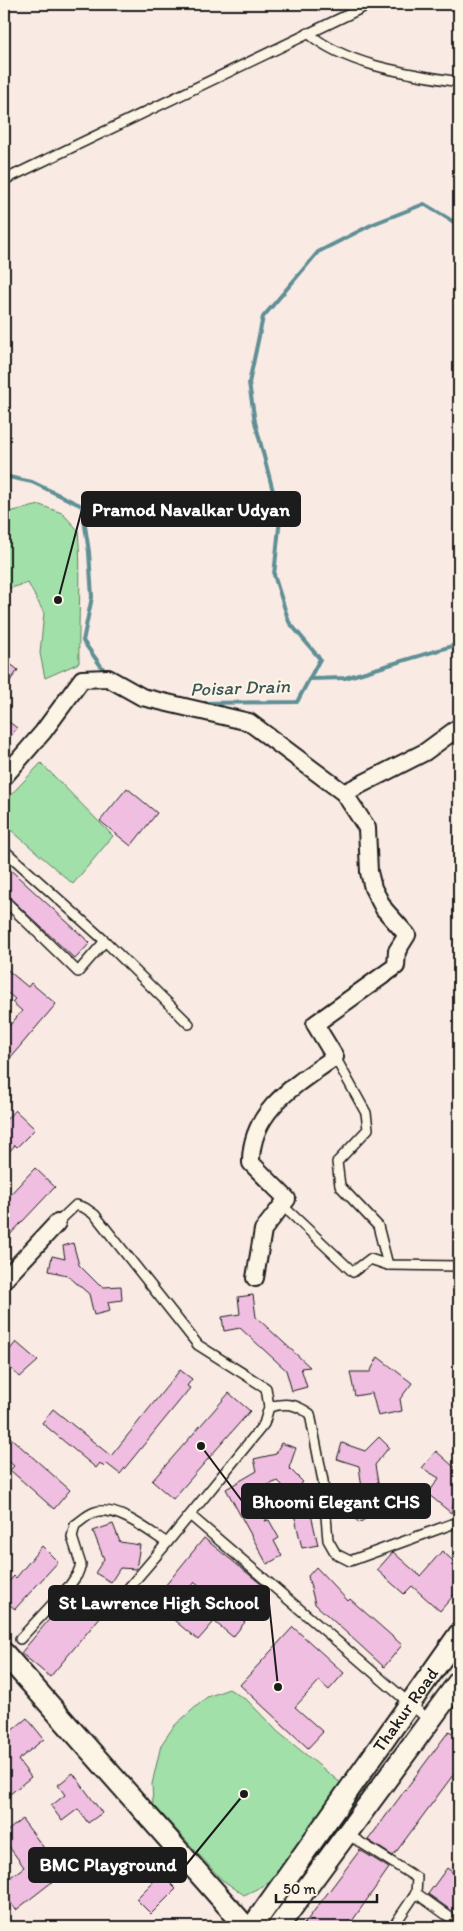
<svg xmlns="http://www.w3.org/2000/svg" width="463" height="1931" font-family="Itim,sans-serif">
<rect width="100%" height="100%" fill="#f9eae4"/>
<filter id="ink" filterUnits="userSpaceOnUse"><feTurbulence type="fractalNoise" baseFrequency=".02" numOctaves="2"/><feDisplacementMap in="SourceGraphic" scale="10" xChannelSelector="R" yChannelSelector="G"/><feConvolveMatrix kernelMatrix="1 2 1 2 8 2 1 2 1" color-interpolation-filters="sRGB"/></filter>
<g filter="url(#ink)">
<g fill="#a1e0a8" stroke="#5e7e62">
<path d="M40 505 62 513 78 530C82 574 78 618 79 663L45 678 40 653 44 613 28 583 4 590V513Z"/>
<path d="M41 763 113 836 73 884 4 824V802Z"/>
<path d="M229 1689 248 1701 278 1732 342 1784 300 1846 267 1884 244 1895 221 1879 153 1804 152 1784 161 1745 174 1726 207 1697Z"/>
</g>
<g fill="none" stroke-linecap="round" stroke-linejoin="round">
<g stroke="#5f8f95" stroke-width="4">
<path d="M4 476 32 482 82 506 89 552 92 597 83 641 106 673"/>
<path d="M310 679 345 678 459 644"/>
<path d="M201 703 297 702 320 659 289 622 274 575 280 518 255 422 249 383 263 317 318 252 373 224 424 204 459 225"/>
</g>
</g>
<g fill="#efbee0" stroke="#1c1c1c">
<path d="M4 659 18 670 4 689Z"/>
<path d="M4 718 17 728 4 745Z"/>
<path d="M127 788 157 813 131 846 100 821Z"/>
<path d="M4 864 90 943 75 959 8 896 4 894Z"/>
<path d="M4 967 28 987 31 983 56 1004 4 1065V1032L22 1011 12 1002 15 999 4 990Z"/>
<path d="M15 1110 35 1129 17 1147 15 1145 4 1158V1122Z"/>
<path d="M35 1168 55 1187 4 1241V1201Z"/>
<path d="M73 1243 79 1265 99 1285 104 1287 121 1286 122 1300 108 1302 110 1311 94 1315 89 1294 67 1275 49 1271 52 1256 65 1259 63 1246Z"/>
<path d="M253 1295 256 1317 310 1367 301 1368 307 1387 292 1391 286 1370 240 1328 224 1331 222 1317 240 1314 238 1297Z"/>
<path d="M16 1342 38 1361 20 1377 4 1363V1357Z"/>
<path d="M378 1357 412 1383 400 1399 402 1411 378 1416 372 1393 355 1396 350 1372H370Z"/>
<path d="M180 1370 192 1379 187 1386 190 1388 120 1474 107 1464 104 1467 100 1463 96 1468 42 1423 53 1409 111 1456Z"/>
<path d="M229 1393 250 1411 173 1499 152 1481Z"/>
<path d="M4 1432 70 1490 54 1509 10 1470 14 1466 4 1457Z"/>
<path d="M379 1437 389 1447 375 1465 380 1495 399 1501 395 1515 376 1512 359 1523 347 1509 363 1496 359 1466 337 1459 342 1443 365 1451Z"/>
<path d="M281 1443 296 1448 289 1468 303 1482 291 1494 278 1481 253 1491 268 1517 265 1521 269 1520 279 1538 274 1541 282 1556 267 1564 226 1489 257 1471 254 1459 276 1454Z"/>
<path d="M436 1451 454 1467 459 1466V1491L457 1492 451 1513 428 1494 439 1478 422 1468Z"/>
<path d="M310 1510 318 1545 302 1548 294 1514Z"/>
<path d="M113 1524 120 1542 140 1545 136 1569 120 1568 111 1582 95 1573 104 1559 93 1531Z"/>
<path d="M204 1538 266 1588 241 1619 245 1622 233 1637 210 1618 222 1603 195 1582 182 1598 213 1623 198 1640 152 1602Z"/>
<path d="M42 1546 58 1562 15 1609 10 1605 4 1612V1587L14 1576 16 1578Z"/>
<path d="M442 1551 459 1566V1589L440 1611 412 1586 404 1594 377 1570 393 1552 420 1576Z"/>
<path d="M316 1567 348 1601 350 1599 402 1645 384 1667 315 1604 308 1576Z"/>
<path d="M72 1592 101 1616 50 1677 21 1653Z"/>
<path d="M293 1627 344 1673 329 1690 319 1681 295 1707 323 1732 308 1748 240 1685Z"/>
<path d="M27 1718 44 1739 18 1760 31 1777 4 1799V1737Z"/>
<path d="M459 1723V1767L393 1856 368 1840 449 1731 452 1733Z"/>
<path d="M73 1773 102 1813 88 1823 78 1809 62 1821 51 1806 65 1795 58 1785Z"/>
<path d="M22 1819 50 1856 39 1865 52 1882 16 1910 4 1894V1882L24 1867 4 1840V1834Z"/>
<path d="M360 1850 389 1868 348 1927H302Z"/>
<path d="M447 1868 459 1877V1916L428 1894Z"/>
<path d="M161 1874 176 1889 151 1914 136 1899Z"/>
</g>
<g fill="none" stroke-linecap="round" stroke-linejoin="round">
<defs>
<g id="service">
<path d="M308 33C347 66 410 74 459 82"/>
<path d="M4 180 370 4"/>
<path d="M4 850 105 941 189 1024"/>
<path d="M4 900 78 972 105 941"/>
<path d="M335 1057 366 1113 368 1129 337 1162 340 1186 378 1226 388 1265"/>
<path d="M282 1205 353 1272 370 1259 388 1265 459 1266"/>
<path d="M269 1407C286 1402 296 1404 310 1414L323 1481 328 1540 336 1554 350 1561 452 1524"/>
<path d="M191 1516 430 1721"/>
<path d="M120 1598 167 1543"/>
<path d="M20 1639 70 1585 77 1575 81 1565 72 1537 75 1525C81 1521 88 1514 95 1512 117 1505 150 1532 167 1543L264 1424 269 1407 266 1388 198 1345 95 1215 85 1208 76 1205 57 1223"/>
<path d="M347 1834 417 1878 416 1893 393 1927"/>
<path d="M416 1893 459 1924"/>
</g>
<g id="minor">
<path d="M4 777 43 732 82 679 108 678 142 697 249 722 344 793 367 828 369 872 373 888 384 909 407 935 397 951 396 966 315 1024 335 1057C297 1084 250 1110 251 1163L287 1199 263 1230 255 1278"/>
<path d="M344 793 425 752 459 727"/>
<path d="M4 1280 57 1223"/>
</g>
<g id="tertiary">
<path d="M4 1653 246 1927"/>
<path id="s1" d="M252 1927 459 1634"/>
<path d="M278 1927 459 1681"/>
</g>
</defs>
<use href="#service" stroke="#1c1c1c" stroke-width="12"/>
<use href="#minor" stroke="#1c1c1c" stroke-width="20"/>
<use href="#tertiary" stroke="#1c1c1c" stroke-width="24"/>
<use href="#service" stroke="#fcf5e5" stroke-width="9"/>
<use href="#minor" stroke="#fcf5e5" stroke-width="16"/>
<use href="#tertiary" stroke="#fcf5e5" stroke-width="20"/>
</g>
</g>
<g text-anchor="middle" stroke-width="4.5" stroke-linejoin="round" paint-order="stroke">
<g font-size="18" fill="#1c1c1c" stroke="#fcf5e5">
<text dy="6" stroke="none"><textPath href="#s1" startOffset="266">Thakur Road</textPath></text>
</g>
<g font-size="19" font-style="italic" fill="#3d5659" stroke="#fcf5e5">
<text transform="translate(240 687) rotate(-2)" y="7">Poisar Drain</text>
</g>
</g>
<path fill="none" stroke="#1c1c1c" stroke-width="2" d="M58 600L82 509M201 1446L242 1501M278 1687L269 1603M244 1794L186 1865"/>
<g fill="#1c1c1c" stroke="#fcf5e5" stroke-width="2">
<circle cx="58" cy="600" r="5"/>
<circle cx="201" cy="1446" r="5"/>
<circle cx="278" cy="1687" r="5"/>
<circle cx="244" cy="1794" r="5"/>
</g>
<g fill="#1c1c1c" stroke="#1c1c1c" stroke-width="2">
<rect x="82" y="492" width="218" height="34" rx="5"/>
<rect x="242" y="1484" width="188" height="34" rx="5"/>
<rect x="49" y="1586" width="220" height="34" rx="5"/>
<rect x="29" y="1848" width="157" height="34" rx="5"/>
</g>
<g font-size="19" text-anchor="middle" font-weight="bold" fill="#fff">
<text x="191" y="516">Pramod Navalkar Udyan</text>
<text x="336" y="1508">Bhoomi Elegant CHS</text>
<text x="159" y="1609">St Lawrence High School</text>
<text x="108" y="1871">BMC Playground</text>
</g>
<rect width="463" height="1931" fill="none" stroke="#fcf5e5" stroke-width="20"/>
<rect x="10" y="10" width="443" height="1911" fill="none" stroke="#1c1c1c" stroke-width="2" filter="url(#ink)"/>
<path d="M276 1894v8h101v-8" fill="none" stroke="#1c1c1c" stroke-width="2.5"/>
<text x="283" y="1894" font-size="15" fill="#1c1c1c" stroke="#fcf5e5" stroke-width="4" paint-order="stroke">50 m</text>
</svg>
